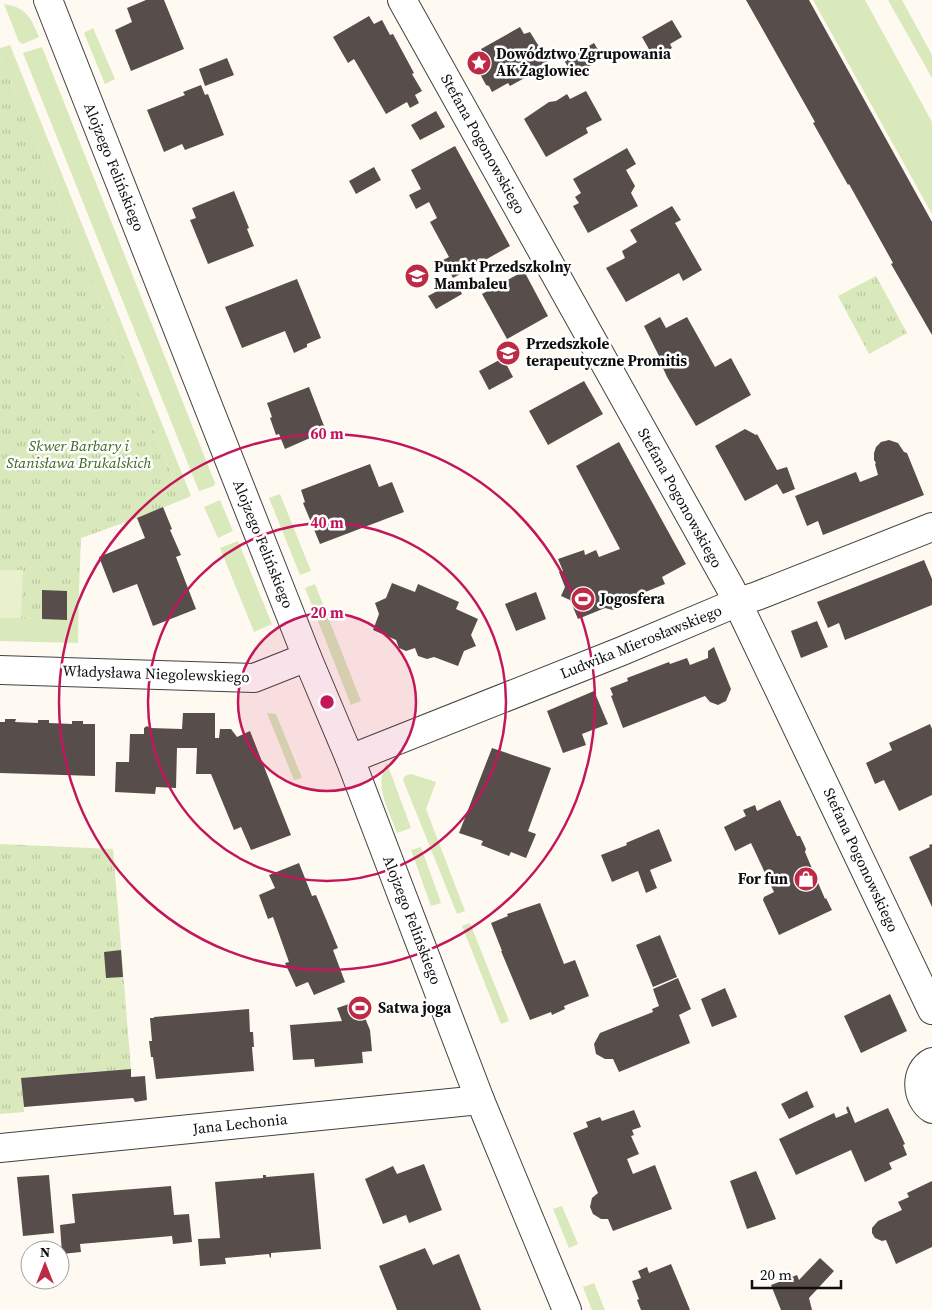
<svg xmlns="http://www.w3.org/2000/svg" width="932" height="1310" font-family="'Source Serif 4',serif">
<defs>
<pattern id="park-tufts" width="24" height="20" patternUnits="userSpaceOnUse" patternTransform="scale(1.25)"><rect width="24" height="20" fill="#d9e9bb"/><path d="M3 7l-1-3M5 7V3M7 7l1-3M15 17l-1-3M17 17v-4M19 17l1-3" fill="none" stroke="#b9c7a0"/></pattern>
</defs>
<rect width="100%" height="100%" fill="#fffaf1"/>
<g fill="#d9e9bb">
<path d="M813 0H865L932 122V214Z"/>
<path d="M888 0H902L932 55V78Z"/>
<path d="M4 4C26 7 31 18 39 37L23 44 19 42Z"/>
<path d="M93 28 115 79 105 84 84 33Z"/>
<path d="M10 45 191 496 182 500 0 55V48Z"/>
<path d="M42 47 215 483 214 486 199 491 23 53Z"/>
<path d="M280 494 311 571 300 575 269 498Z"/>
<path d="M220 500 233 531 218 538 204 507Z"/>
<path d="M238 541 272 624 254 632 220 548Z"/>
<path d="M315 584 361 701 351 705 305 588Z"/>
<path d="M67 591H79L78 643 0 641V618L67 619Z"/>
<path d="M267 713 276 714 302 778 294 780Z"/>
<path d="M387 763 411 828 397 833C389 810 373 785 387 763Z"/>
<path d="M411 774 436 782 426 809 465 911 457 914 403 780 405 776Z"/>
<path d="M421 847 441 903 431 906 411 850Z"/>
<path d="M470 923 509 1021 501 1024 462 926Z"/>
<path d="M562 1206 578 1244 569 1248 553 1209Z"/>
<path d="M594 1283 605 1310H592L583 1287Z"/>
</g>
<g fill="url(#park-tufts)">
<path d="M0 55 182 500 137 518 81 538 79 591H43L42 619 0 618Z"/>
<path d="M876 276 907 333 869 354 838 296Z"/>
<path d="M0 844 113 849 131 1069 22 1078 24 1112 0 1114Z"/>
</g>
<path fill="#e9f0cd" d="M0 570H23L21 618H0Z"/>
<g fill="#574e4b">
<path d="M146 0H164L184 49 131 71 115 30 132 22 127 8Z"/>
<path d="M746 0H809L932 222V335L891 264 893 263 849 184 848 185 813 123 815 122Z"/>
<path d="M369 16 374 24 382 20 390 35 393 34 414 73 412 74 422 91 415 95 419 103 410 108 407 102 386 114 354 59 348 63 333 37Z"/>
<path d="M672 20 682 37 670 44 672 48 654 58 642 37Z"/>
<path d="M520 27 524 34 530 32 548 61 528 72 530 75 510 86 508 83 492 92 489 86 486 85 480 74 481 71 478 65 487 60 481 49Z"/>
<path d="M594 43 603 58 573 76 564 60Z"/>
<path d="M227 58 234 75 205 86 199 69Z"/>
<path d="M201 85 205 95 208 94 224 135 185 150 182 144 164 152 147 110 185 95 183 92Z"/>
<path d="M586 91 602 120 586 128 588 133 546 157 524 119 549 102 556 101 567 94 570 99Z"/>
<path d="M436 111 445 127 420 140 411 125Z"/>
<path d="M455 146 510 246 453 278 443 260 449 257 430 222 437 218 429 202 416 209 409 195 421 189 411 170Z"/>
<path d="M627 148 636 164 626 170 635 186 631 193 638 206 588 233 573 206 579 203 575 197 581 193 573 179Z"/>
<path d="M374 167 381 180 356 194 349 181Z"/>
<path d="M234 191 249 228 247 229 254 246 208 264 190 220 196 218 192 208Z"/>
<path d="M672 206 681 220 675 223 702 270 683 281 679 273 626 302 606 268 625 258 622 251 637 242 630 230Z"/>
<path d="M524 271 548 316 507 339 482 294Z"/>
<path d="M297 279 321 338 307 344V347L294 353 285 331 242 348 225 307Z"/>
<path d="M456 281 462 294 436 309 428 296Z"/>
<path d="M660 317 666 328 687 317 715 367 731 358 751 395 696 426 667 377 658 357 659 356 644 326Z"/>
<path d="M503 358 513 377 489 390 479 371Z"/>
<path d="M584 381 603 414 548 445 529 411Z"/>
<path d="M309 387 326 431 285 449 279 434 276 435 270 418 272 417 267 403Z"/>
<path d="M745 429 756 435 757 434 777 470 787 467 795 489 783 494 777 484 745 501 715 446Z"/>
<path d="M889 440 898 443 904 452 907 453 924 495 823 535 818 521 807 526 795 496 856 472 860 482 878 475 875 464 876 463 874 460V453L876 447 881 442Z"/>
<path d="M619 442 686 564 662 577 665 584 621 602 613 610 605 608 578 619 570 600 561 596 565 587 559 572 563 571 558 559 584 550 585 555 596 550 599 557 620 549 576 466Z"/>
<path d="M370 464 379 487 392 482 404 512 320 544 303 503 305 502 301 490Z"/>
<path d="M163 507 172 529 170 530 181 555 176 557 196 609 153 626 137 584 113 593 99 557 145 538 137 518Z"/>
<path d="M924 560 932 579V605L845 640 839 623 828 628 817 602Z"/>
<path d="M392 583 415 592 418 584 459 602 456 609 478 619 471 635 476 646 464 651 458 666 434 657 427 659 418 656 415 648 406 651 399 648 396 640 373 630 379 614 375 603 386 598Z"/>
<path d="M42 590 67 591V620L42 619Z"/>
<path d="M536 592 546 619 516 631 505 604Z"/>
<path d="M817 621 828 647 801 658 791 631Z"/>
<path d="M714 647 731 689 726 701 718 705 710 702 705 696 623 728 611 696 613 695 610 688 628 681 627 678 669 662 670 664 687 658 690 665 708 658V651Z"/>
<path d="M594 691 608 724 582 734 586 745 563 753 547 711Z"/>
<path d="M183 713H215V738H219L220 729H231L237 737 250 731 291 835 251 850 241 827 234 830 211 774H196L197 748H177L176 788 156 787 155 794 115 792 116 762H129L130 734H144V728L147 726 150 728 182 729Z"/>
<path d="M5 719H16L15 722 38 723V720H49V723L72 724V721H83V724H95V776L0 773V722H5Z"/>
<path d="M930 724 932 729V795L899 811 884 780 875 784 866 763 892 750 889 743Z"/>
<path d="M492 748 551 768 528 831 536 834 526 858 511 852 509 856 481 845 483 841 459 833Z"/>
<path d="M780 800 797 836H800L806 849 805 852 825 899 826 898 832 910 779 935 763 900 764 897 774 892 751 843 735 851 724 827 746 816 743 810 755 805 757 811Z"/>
<path d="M659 829 672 861 650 870 657 888 646 893 638 871 612 882 601 855 627 845 626 843Z"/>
<path d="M932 844V907L909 857 930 847 929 845Z"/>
<path d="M299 863 312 896 316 895 338 948 333 950 345 982 314 995 308 982 296 987 285 963 289 962 273 917 268 919 259 895 275 888 269 875Z"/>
<path d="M540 903 564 964 575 960 589 996 564 1006 565 1009 552 1015 551 1012 530 1020 501 951H502L491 923 508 916 507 914Z"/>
<path d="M660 935 677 977 653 987 636 945Z"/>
<path d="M121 950 123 977 106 978 104 952Z"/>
<path d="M678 978 691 1009 679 1015 690 1043 619 1072 613 1059H605L596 1054 594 1044 600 1033 653 1012 652 1009 659 1006 653 989Z"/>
<path d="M725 988 737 1017 712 1027 701 999Z"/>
<path d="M890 994 907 1031 861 1053 844 1016Z"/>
<path d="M358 1001 370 1030 372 1051 362 1052 363 1063 315 1067 314 1059 293 1060 290 1025 342 1021 337 1008Z"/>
<path d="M249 1009 250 1032H253L254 1047H252L254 1071 156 1079 153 1057H151L149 1041H152L150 1018H154V1017Z"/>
<path d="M131 1069V1077L145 1076 147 1100 135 1102 133 1098 24 1107 21 1078Z"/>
<path d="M807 1091 814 1107 789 1119 781 1104Z"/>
<path d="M848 1106 855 1123 888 1108 905 1144 903 1145 907 1155 889 1163 892 1169 865 1182 851 1150 796 1175 779 1139 834 1113 836 1118 848 1113 846 1108Z"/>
<path d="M634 1110 641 1127 632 1130 634 1135 631 1136 639 1154 627 1159 633 1174 655 1165 672 1209 613 1231 608 1219H601L593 1214 590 1207 592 1198 598 1193 573 1133 588 1127 586 1122 600 1117 602 1121Z"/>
<path d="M424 1164 442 1210 409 1223 406 1215 383 1224 365 1179 393 1166 397 1174Z"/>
<path d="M756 1171 776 1219 747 1229 730 1181Z"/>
<path d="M314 1173 321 1249 271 1253V1257L270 1258 269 1254 225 1258 226 1264 200 1266 198 1239 220 1238 215 1182 263 1178V1175H266V1177Z"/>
<path d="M49 1175 54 1233 23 1236 17 1177Z"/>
<path d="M932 1181V1247L896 1264 886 1240 882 1241 875 1238 872 1233V1228L878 1221 902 1210 898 1202 909 1197 907 1193Z"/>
<path d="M171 1186 174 1215 189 1214 192 1242 173 1244 172 1236 80 1244 81 1252 62 1254 60 1225 75 1223 72 1194Z"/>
<path d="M425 1248 433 1265 459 1254 481 1310H397L379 1266Z"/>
<path d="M820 1258 834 1271 809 1298 812 1310H781L771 1285 797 1275 799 1280Z"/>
<path d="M671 1264 690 1310H641L637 1300 639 1299 632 1281 641 1278 638 1271 647 1267 649 1273Z"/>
</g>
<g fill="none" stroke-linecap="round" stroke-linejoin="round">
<defs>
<g id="street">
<path d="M48 0 307 657 350 759 480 1100 567 1310"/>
<path d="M402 0 730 587 932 1010"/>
<path d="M0 670 254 678 307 657"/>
<path d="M350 759 622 651 738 602 757 596 932 527"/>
<path d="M932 1062C914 1071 916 1099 932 1109"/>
<path d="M0 1148 480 1100"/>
</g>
</defs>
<use href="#street" stroke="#424242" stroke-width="30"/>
<use href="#street" stroke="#fff" stroke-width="28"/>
</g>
<circle cx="327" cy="702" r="89" fill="#c2185b" fill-opacity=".12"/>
<g fill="none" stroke="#c2185b" stroke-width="2.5">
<circle cx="327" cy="702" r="89"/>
<circle cx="327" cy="702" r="179"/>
<circle cx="327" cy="702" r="268"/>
</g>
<defs>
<symbol id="sight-disc" viewBox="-11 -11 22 22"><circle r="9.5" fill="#bc2a46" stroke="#fff"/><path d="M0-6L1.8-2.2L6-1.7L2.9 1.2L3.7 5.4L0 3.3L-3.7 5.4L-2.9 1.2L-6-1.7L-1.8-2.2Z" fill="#fff"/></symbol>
<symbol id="school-disc" viewBox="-11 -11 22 22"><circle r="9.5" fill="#bc2a46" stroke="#fff"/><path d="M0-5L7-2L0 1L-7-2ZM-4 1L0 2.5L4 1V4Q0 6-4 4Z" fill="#fff"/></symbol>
<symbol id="stadium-disc" viewBox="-11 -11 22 22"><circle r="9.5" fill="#bc2a46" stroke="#fff"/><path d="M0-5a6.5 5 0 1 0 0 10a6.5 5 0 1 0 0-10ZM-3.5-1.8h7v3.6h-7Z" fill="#fff"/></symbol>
<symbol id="shop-disc" viewBox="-11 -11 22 22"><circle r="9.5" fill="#bc2a46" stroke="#fff"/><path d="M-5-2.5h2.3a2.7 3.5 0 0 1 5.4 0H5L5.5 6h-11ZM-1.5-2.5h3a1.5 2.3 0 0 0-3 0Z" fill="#fff"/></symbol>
</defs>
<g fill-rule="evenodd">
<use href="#sight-disc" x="465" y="49" width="28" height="28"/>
<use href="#school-disc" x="403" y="262" width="28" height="28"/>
<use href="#school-disc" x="494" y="339" width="28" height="28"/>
<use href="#stadium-disc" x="569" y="585" width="28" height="28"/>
<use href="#shop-disc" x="792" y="865" width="28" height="28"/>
<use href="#stadium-disc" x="346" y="994" width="28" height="28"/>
</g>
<g text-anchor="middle" stroke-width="5" stroke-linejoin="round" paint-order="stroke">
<g font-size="15" font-weight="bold" fill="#0f0f0f" stroke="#fff" text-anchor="start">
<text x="496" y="59">Dowództwo Zgrupowania<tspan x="496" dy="17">AK Żaglowiec</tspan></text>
<text x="434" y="272">Punkt Przedszkolny<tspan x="434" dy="17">Mambaleu</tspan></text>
<text x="526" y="349">Przedszkole<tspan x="526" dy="17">terapeutyczne Promitis</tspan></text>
<text x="600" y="604">Jogosfera</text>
<text x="788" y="884" text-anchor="end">For fun</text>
<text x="378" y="1013">Satwa joga</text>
</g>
<g font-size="15" fill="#0f0f0f" stroke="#fff">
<text transform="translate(483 144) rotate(61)" y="5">Stefana Pogonowskiego</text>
<text transform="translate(114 167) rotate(68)" y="5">Alojzego Felińskiego</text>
<text transform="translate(680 498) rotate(61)" y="5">Stefana Pogonowskiego</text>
<text transform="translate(263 544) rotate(68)" y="5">Alojzego Felińskiego</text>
<text transform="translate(641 642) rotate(-22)" y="5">Ludwika Mierosławskiego</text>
<text transform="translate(156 674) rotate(2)" y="5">Władysława Niegolewskiego</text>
<text transform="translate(861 860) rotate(65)" y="5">Stefana Pogonowskiego</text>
<text transform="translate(412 920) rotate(69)" y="5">Alojzego Felińskiego</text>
<text transform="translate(240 1124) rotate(-6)" y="5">Jana Lechonia</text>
</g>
<g font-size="15" font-style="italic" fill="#386620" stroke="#fff">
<text x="79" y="451">Skwer Barbary i<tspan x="79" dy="17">Stanisława Brukalskich</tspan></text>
</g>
</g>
<circle cx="327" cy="702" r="8" fill="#c2185b" stroke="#fff" stroke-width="2.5"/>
<g font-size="15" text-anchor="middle" font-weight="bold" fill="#c2185b" stroke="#fff" stroke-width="5" stroke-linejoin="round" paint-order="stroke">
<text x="327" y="439">60 m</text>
<text x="327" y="528">40 m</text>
<text x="327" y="618">20 m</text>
</g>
<g transform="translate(45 1265)"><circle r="24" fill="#ffffff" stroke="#9f9f9f"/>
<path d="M0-4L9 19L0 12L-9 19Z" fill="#bc2a46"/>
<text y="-8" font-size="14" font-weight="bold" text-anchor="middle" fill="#0f0f0f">N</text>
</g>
<path d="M752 1280v8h89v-8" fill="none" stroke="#0f0f0f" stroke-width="2.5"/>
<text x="760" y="1280" font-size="15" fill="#0f0f0f" stroke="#ffffff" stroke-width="4" paint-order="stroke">20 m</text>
</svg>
